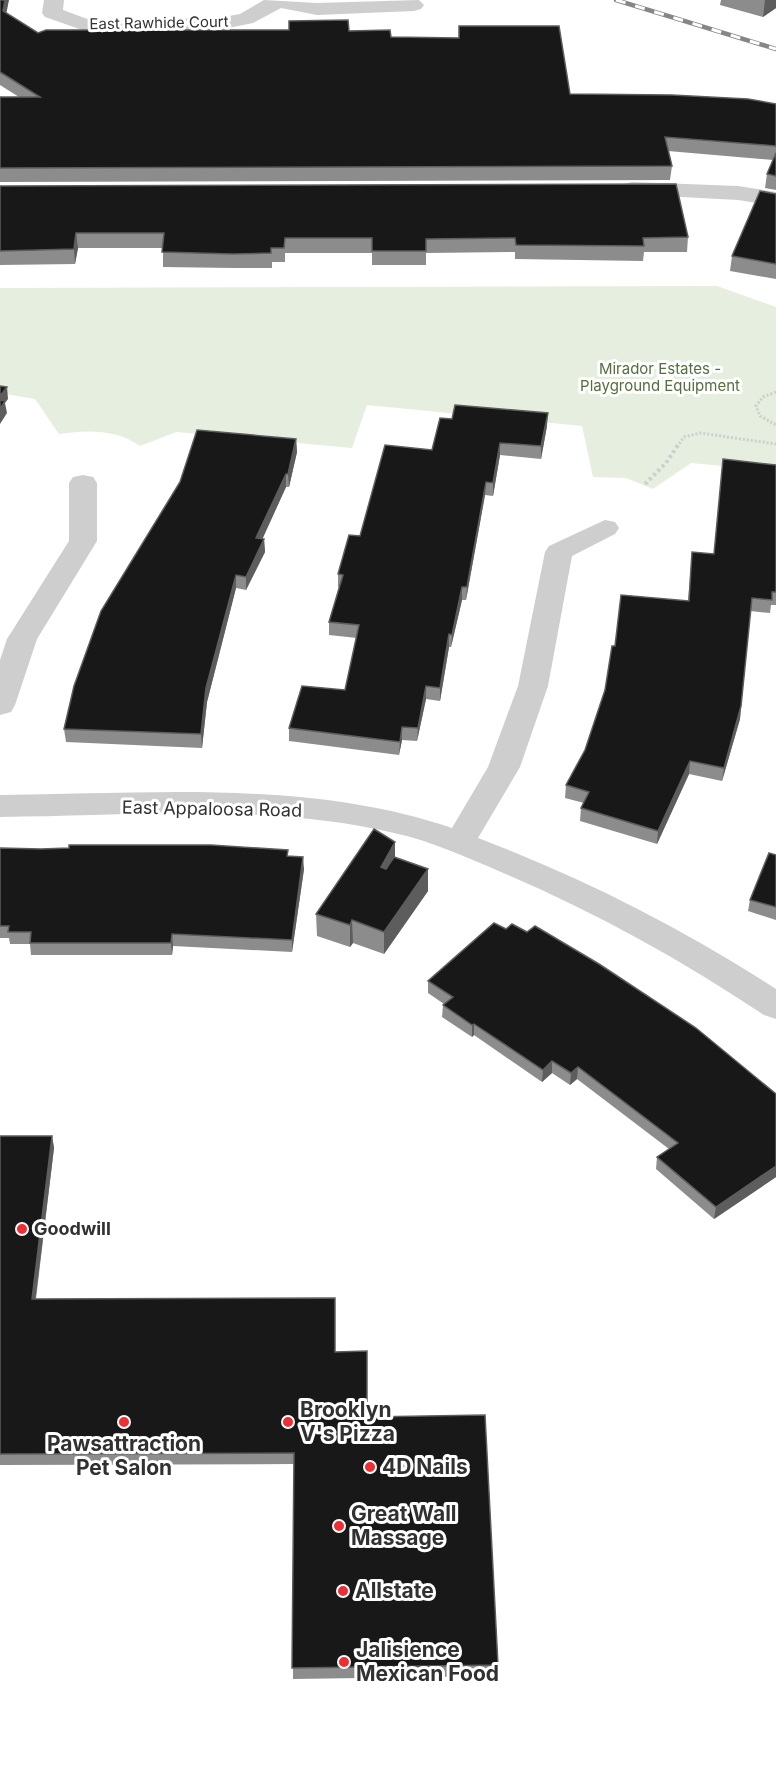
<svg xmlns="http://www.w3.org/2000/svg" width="776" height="1772" font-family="Inter,sans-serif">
<rect width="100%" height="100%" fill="#fff"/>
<path fill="#e6eedf" d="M717 286 776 307V471L691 463 653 489 626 478 593 477 582 426 367 405 352 448 176 432 140 446C116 429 87 430 59 434L35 399 0 393V288Z"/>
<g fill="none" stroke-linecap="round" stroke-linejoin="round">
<g stroke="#cecece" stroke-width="3" stroke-dasharray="2 2" stroke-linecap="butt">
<path d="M776 392 763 397 756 406 760 416 776 425"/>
<path d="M677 447 684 437 700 433 776 444"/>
</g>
<path stroke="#cecece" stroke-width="4" stroke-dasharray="3 3" stroke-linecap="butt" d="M645 484 666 463 678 445"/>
<g fill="#cecece" fill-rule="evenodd">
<path d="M44 0H64L63 10 90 20 218 18 240 14 264 0 317 3 419 0 424 5 421 9 414 11 317 15 281 8 253 23 218 30 88 32 45 17 42 13Z"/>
<path d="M632 182 738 186 776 192V206L738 200 624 194 620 189 624 184Z"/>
<path d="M83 475 93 477 97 483V541L37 639 15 705 11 712 0 715V660L7 639 69 541V483L73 477Z"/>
<path d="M605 520 615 522 619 528 615 534 572 556 548 686 520 767 478 838C583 878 682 928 776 989V1019L764 1015C680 959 593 911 501 872 466 857 431 841 394 833 269 803 128 816 0 817V795C149 794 308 779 452 828L488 767 518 686 545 552 549 546Z"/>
</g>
<defs>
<path id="rail" d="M616 0 776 49"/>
</defs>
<use href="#rail" stroke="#868686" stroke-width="4.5"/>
<use href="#rail" stroke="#fff" stroke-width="3" stroke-dasharray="10" stroke-linecap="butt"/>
</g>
<g fill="#8c8c8c">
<path d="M0 0 7 14 38 33 349 31 391 37 570 94 776 104V190L765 188 767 174 773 160 668 151 672 166 670 180 0 182V97H19L0 85Z"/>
<path d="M721 0H776V8L763 17 720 5Z"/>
<path d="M0 186 688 237 687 252H644L643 261 515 259V252L426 253V265H372V253H285V262H272V268H234L163 267V248H78L75 264 0 265Z"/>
<path d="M776 194V279L730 271 732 256Z"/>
<path d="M547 426 541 459 500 455 493 496 485 495 466 600H462L451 647H449L440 701 426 699 417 741 402 740 399 755 289 741V728L345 690 357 638 329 635V622L339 587H338V574L360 536 432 450Z"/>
<path d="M296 439 297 452 289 487H286L262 539H264L265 552 246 590 236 588 207 702 202 748 66 742 64 729Z"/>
<path d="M776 465V605H771L770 613 750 611 740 719 722 781 689 774 657 844 580 821 581 808 584 803 565 798 566 785 585 750 605 690 615 646 688 601 692 552 714 554Z"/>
<path d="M0 848 41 849 69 848 289 856 304 869 292 952 173 946 172 955H31L30 944H10L9 938H0Z"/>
<path d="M776 855V920L748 911 750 900Z"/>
<path d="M395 858 428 869V891L384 954 353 943 350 947 317 936 316 914Z"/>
<path d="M428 981 776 1094V1177L714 1219 656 1169 657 1157 669 1149 577 1079 570 1085 552 1073 542 1082 474 1035 472 1037 442 1017 443 1005 444 1004 428 993Z"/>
<path d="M0 1136H52L54 1148 36 1299 335 1352 367 1417 498 1665 497 1676 293 1679 294 1464 0 1465Z"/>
</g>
<g fill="#5d5d5d">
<path d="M5 0H9L4 25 3 11Z"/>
<path d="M765 0H776V8L763 17Z"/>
<path d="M76 233 78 248 75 264 74 249Z"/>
<path d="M7 387 8 399 5 403 7 413 0 424V396Z"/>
<path d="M548 413 547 426 541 459V446Z"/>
<path d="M296 439 297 452 289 487 288 474Z"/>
<path d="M500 443V455L493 496V483Z"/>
<path d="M286 474V487L257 551 256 538Z"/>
<path d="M486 482 485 495 466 600 467 587Z"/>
<path d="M264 539 265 552 246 590V577Z"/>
<path d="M236 575V588L207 702 202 748 201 734 206 688Z"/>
<path d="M462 587V600L451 647 452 635Z"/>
<path d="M449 634V647L440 701V688Z"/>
<path d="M426 686V699L417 741 418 728Z"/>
<path d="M741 706 740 719 722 781 724 768Z"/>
<path d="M402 727V740L399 755 400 742Z"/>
<path d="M690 761 689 774 657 844 658 831Z"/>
<path d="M395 842V864L381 890V867Z"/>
<path d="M303 857 304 869 292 952V940Z"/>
<path d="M428 869V891L384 954V932Z"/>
<path d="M352 920 353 943 350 947V925Z"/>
<path d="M172 934 173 946 172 955 171 943Z"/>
<path d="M474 1024V1035L472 1037V1025Z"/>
<path d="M552 1061V1073L542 1082 543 1070Z"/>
<path d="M578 1067 577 1079 570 1085 571 1073Z"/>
<path d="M52 1136 54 1148 34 1311 32 1299Z"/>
<path d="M776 1166V1177L714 1219 716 1207Z"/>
</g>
<g fill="#181818" stroke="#5d5d5d" stroke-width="1.5">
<path d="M0 0H5L3 11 38 33 46 30H289V21L348 20 349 31 390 30 391 37 459 38V26H559L570 94 672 95 748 99 776 104V146L665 137 672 166 0 168V97H40L0 72Z"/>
<path d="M776 153V176L767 174Z"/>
<path d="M676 184 688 237 643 238 644 246 516 245 515 238 426 239V251H372V238H285L284 248H271V253L233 254 162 252 164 233H76L74 249 0 251V186Z"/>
<path d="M760 191 776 194V264L732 256Z"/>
<path d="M0 386 7 387 0 396Z"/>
<path d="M0 400 5 401 0 409Z"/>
<path d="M455 405 548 413 541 446 500 443 493 483 486 482 467 587H462L452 635 449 634 440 688 426 686 418 728 402 727 400 742 289 728 302 686 345 690 359 625 329 622 343 575 338 574 349 535 360 536 385 445 432 450 440 418 452 419Z"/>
<path d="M197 430 296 439 288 474H286L256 538 264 539 246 577 236 575 206 688 201 734 64 729 74 686 101 611 180 482Z"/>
<path d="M723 459 776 465V592H772V600L752 598 741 706 724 768 690 761 658 831 581 808 589 792 566 785 585 750 605 690 612 646H615L621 595 689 601 692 552 714 554Z"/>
<path d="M374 829 395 842 381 867 386 869 394 857 428 869 384 932 352 920 350 925 316 914Z"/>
<path d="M69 845H211L288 850 287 856 303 857 292 940 172 934 171 943H30L31 932H8L9 926H0V848L41 849 69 848Z"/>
<path d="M769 853 776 855V907L750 900Z"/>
<path d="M494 923 506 929 512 924 527 932 535 926 599 964 696 1028 776 1094V1166L716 1207 657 1157 678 1143 578 1067 571 1073 552 1061 543 1070 474 1024 472 1025 443 1005 453 997 428 981Z"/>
<path d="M0 1136H52L32 1299 335 1298V1352L367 1351V1417L485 1415 498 1665 292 1668 294 1453 0 1454Z"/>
</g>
<g fill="#ec2f35" stroke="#fff" stroke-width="2">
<circle cx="22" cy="1229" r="6"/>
<circle cx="124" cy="1422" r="6"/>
<circle cx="288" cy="1422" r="6"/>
<circle cx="370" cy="1467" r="6"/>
<circle cx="339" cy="1526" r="6"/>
<circle cx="343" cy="1591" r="6"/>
<circle cx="344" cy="1662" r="6"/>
</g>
<g text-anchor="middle" stroke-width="6" stroke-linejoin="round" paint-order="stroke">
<g font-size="15" fill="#313131" stroke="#fff">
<text transform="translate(159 23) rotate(-1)" y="5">East Rawhide Court</text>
</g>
<g font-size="15" fill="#526f3c" stroke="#fff">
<text x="660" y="374">Mirador Estates -<tspan x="660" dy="17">Playground Equipment</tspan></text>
</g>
<g font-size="18" fill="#313131" stroke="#fff">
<text transform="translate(212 809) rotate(1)" y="6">East Appaloosa Road</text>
</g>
<g font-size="18" font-weight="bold" fill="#313131" stroke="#fff" text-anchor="start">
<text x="34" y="1235">Goodwill</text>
</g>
<g font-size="21" font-weight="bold" fill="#313131" stroke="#fff" text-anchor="start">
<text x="300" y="1417">Brooklyn<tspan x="300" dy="24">V's Pizza</tspan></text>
<text x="124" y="1451" text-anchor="middle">Pawsattraction<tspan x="124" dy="24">Pet Salon</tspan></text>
<text x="382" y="1474">4D Nails</text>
<text x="351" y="1521">Great Wall<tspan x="351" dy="24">Massage</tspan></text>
<text x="355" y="1598">Allstate</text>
<text x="356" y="1657">Jalisience<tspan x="356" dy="24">Mexican Food</tspan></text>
</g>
</g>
</svg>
